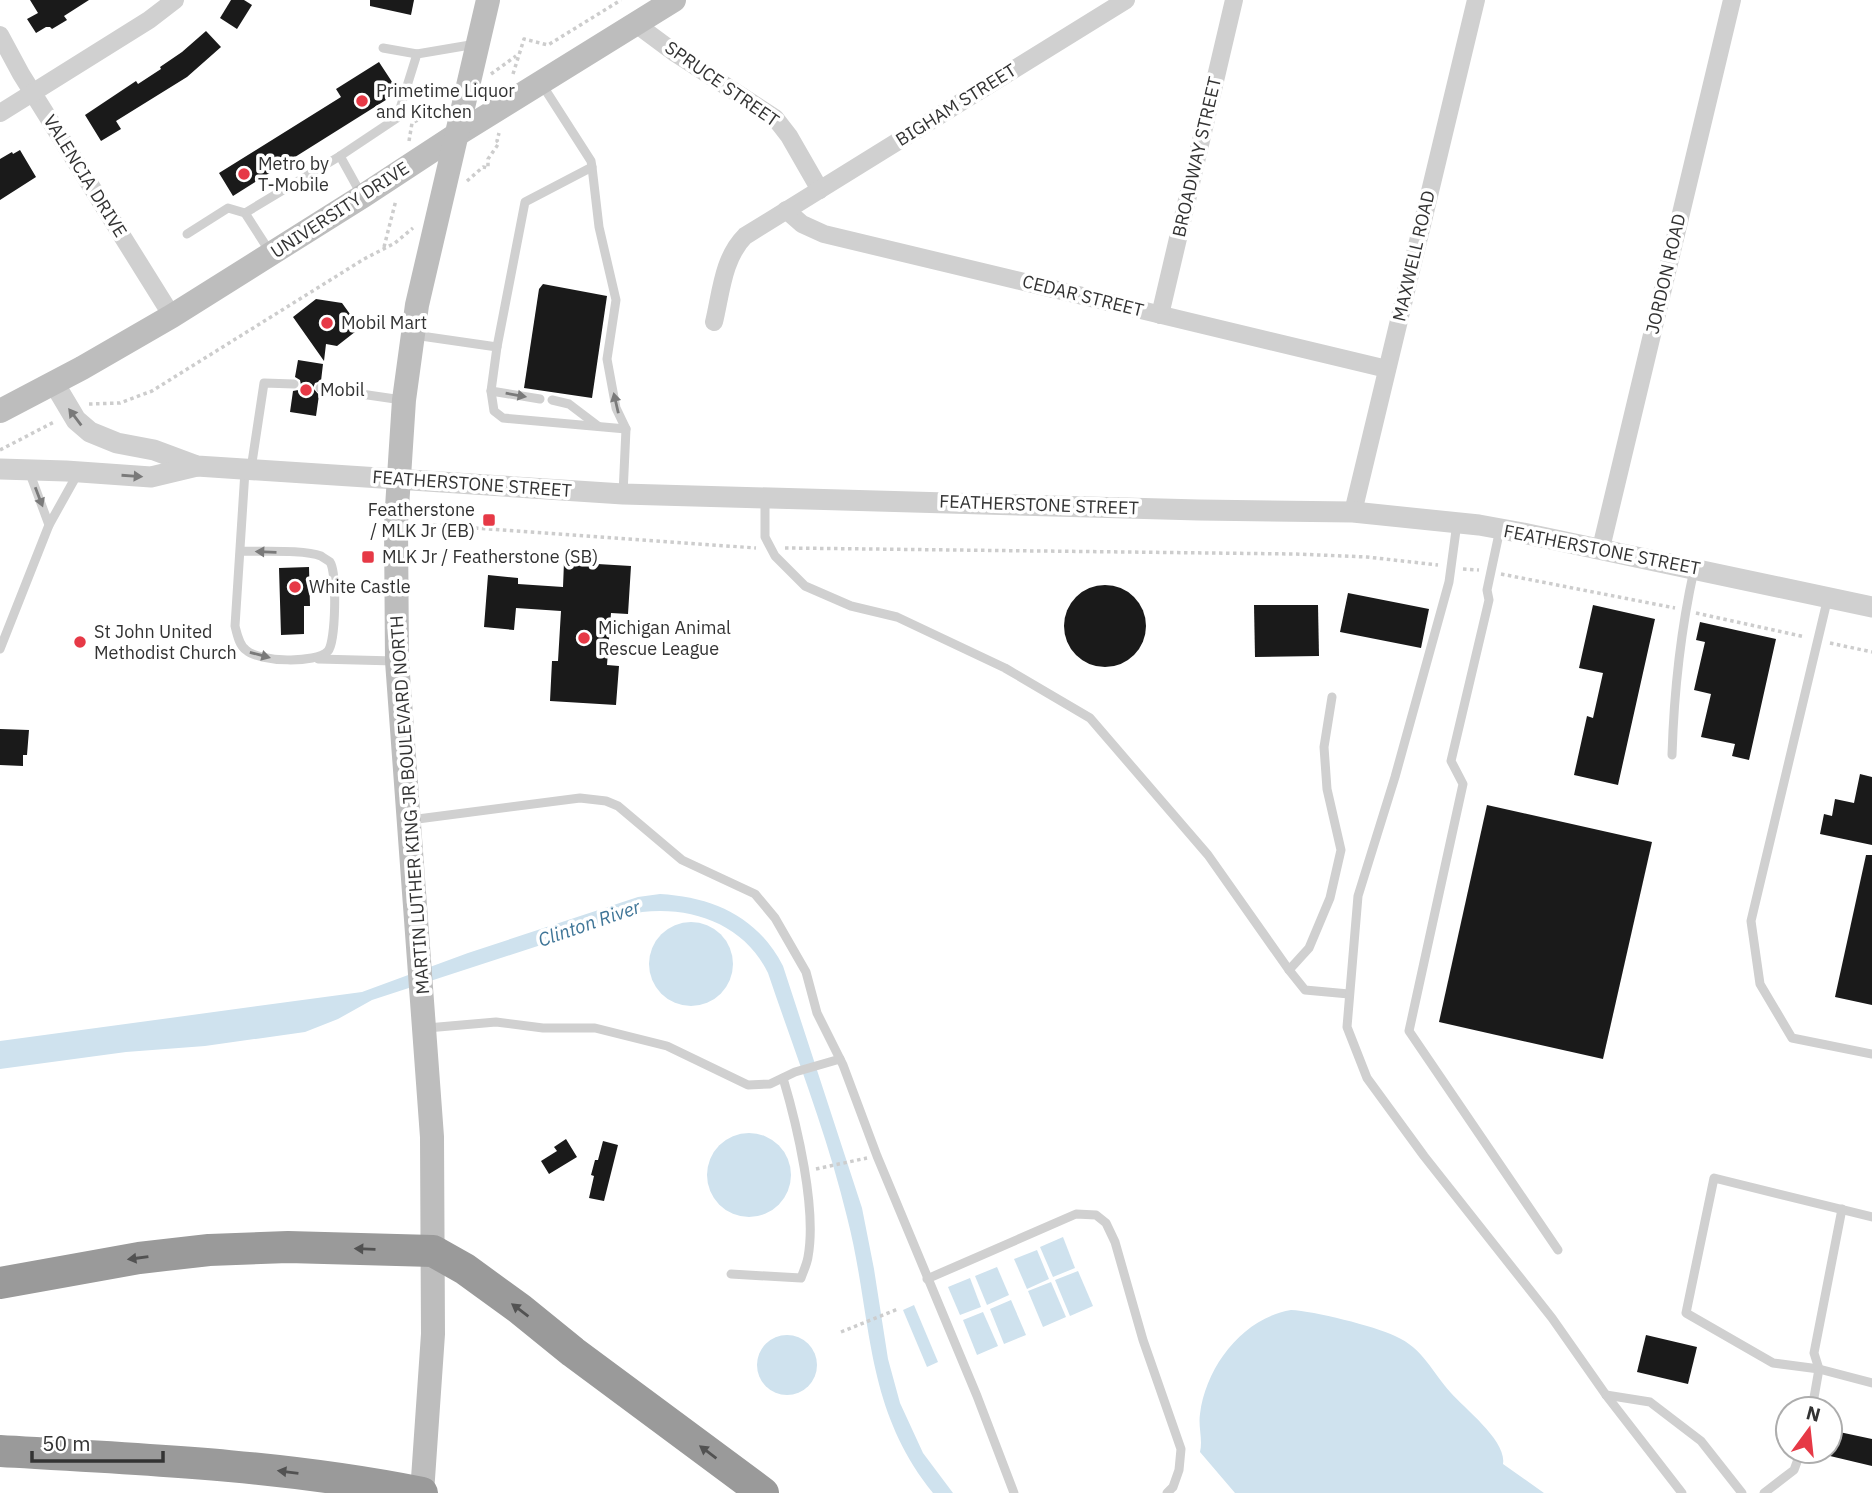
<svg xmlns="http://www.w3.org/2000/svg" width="1872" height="1493" font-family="'IBM Plex Sans',sans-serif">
<rect width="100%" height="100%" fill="#fff"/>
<g fill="#cfe2ee">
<path d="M660 894C713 897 758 917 783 966L862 1208 874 1269 888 1359 900 1403 923 1453 953 1493H933C863 1406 873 1318 847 1217 827 1134 795 1053 768 973 745 925 693 906 642 912L372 1000 338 1019 305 1032 205 1046 126 1052 0 1069V1041L362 992 468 953 638 897Z"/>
<circle cx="691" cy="964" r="42"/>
<circle cx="749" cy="1175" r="42"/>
<path d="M1063 1237 1075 1268 1053 1277 1040 1247Z"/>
<path d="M1037 1250 1049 1279 1027 1289 1014 1259Z"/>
<path d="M997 1267 1009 1295 987 1305 975 1276Z"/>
<path d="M1078 1271 1093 1306 1070 1316 1055 1280Z"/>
<path d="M970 1278 981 1307 960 1315 948 1287Z"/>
<path d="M1051 1282 1066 1317 1043 1327 1028 1291Z"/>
<path d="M1011 1300 1026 1335 1004 1344 990 1309Z"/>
<path d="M914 1305 938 1362 927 1367 903 1310Z"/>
<path d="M1291 1310C1314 1311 1374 1326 1395 1336 1423 1348 1432 1372 1451 1393 1465 1409 1507 1441 1503 1464L1544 1493H1235L1200 1452C1203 1439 1198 1427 1200 1414 1206 1366 1243 1318 1291 1310Z"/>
<path d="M983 1312 998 1346 977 1355 963 1320Z"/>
<circle cx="787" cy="1365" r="30"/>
</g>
<g fill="#1a1a1a">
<path d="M30 0H89L64 16 67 20 52 29 50 27H46L36 33 27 19 38 13Z"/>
<path d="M231 0H244L252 5 237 29 220 18Z"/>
<path d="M370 0H414L411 15 370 6Z"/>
<path d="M206 31 221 47 187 77 116 121 121 129 101 141 85 115 136 81 138 84 161 69 160 67 182 52Z"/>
<path d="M379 62 398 91 397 93 233 196 219 173 341 97 336 89Z"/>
<path d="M20 150 36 177 0 200V159L12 152 13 154Z"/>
<path d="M543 284 607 296 592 398 524 388 539 289Z"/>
<path d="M316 299 342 303 360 328 337 346 326 344 324 361 293 317Z"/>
<path d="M298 360 323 364 321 381 315 383 313 388 319 395 316 416 290 412 293 391 298 390 301 385 300 380 295 377Z"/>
<path d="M564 562 631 566 628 614 611 613 607 665 619 666 616 705 550 701 552 661H558L561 611 516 608 514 630 484 627 488 575 518 578V584L563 587Z"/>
<path d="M309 567 310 606H304V634L281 635 279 568Z"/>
<circle cx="1105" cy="626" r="41"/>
<path d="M1348 593 1429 609 1421 648 1340 632Z"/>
<path d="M1254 605H1318L1319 656 1255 657Z"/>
<path d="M1593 605 1655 619 1618 785 1574 775 1587 716 1593 718 1603 673 1579 668Z"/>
<path d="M1700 622 1776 639 1749 760 1732 756 1735 744 1701 737 1711 694 1694 690 1705 642 1696 640Z"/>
<path d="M0 729 29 730 27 755H23V766L0 765Z"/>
<path d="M1860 774 1872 777V845L1820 834 1824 814 1832 816 1835 799 1854 803Z"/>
<path d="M1487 805 1652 842 1603 1059 1439 1022Z"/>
<path d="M1866 855H1872V1005L1835 997Z"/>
<path d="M566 1139 577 1157 549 1174 541 1161 557 1151 554 1147Z"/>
<path d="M603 1141 618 1145 604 1201 589 1198 594 1176 591 1175 595 1160H598Z"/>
<path d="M1646 1335 1697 1347 1688 1384 1637 1372Z"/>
<path d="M1830 1430 1872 1439V1466L1830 1456Z"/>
</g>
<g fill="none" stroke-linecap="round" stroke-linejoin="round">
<g stroke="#cdcdcd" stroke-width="3.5" stroke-dasharray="3.5 3.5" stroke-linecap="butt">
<path d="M491 74 516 56"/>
<path d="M513 74 524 39 548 45 621 0"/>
<path d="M409 141 412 123 442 108"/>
<path d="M467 181 483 167 488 168V159L499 143 497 141 499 133"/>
<path d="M384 247 396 200"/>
<path d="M89 404 120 403 152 391 364 259 395 243 413 228"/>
<path d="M0 450 54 422"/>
<path d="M444 513 449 526"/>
<path d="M433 525 756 548"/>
<path d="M785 548 1296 554 1367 557 1438 565"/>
<path d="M1463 569 1479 570"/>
<path d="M1501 574 1675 608"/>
<path d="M1696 613 1805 637"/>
<path d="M1830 643 1872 652"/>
<path d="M816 1169 867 1158"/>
<path d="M841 1332 898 1309"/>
</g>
<g stroke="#d0d0d0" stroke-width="9">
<path d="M383 48 417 54"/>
<path d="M340 156 361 194"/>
<path d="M592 167 599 227 616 300 607 359 616 408 626 429 623 494"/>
<path d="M187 234 228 208 245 213"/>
<path d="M270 252 245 213 340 156 397 118 417 54 476 44"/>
<path d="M414 335 497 347 525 202 592 167 591 161 541 83"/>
<path d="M497 347 491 391 494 411 503 418 626 429"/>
<path d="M320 388 402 400"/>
<path d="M491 391 540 399"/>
<path d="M552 400 569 404 598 426"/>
<path d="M251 469 264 383 294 384"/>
<path d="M29 471 49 525"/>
<path d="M765 498V537L775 556 805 586 851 606 897 617 1005 668 1090 718 1208 855 1289 970 1305 990 1349 994"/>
<path d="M1457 523 1449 582 1395 777 1358 896 1347 1027 1367 1078 1424 1156 1552 1318 1606 1395 1682 1493"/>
<path d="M1500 529 1487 590 1489 600 1451 761 1463 784 1409 1031 1558 1250"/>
<path d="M241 551C261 552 303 549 321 556 322 557 329 561 330 562 337 572 336 642 328 651 316 664 259 662 246 650 239 645 237 634 235 626L245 471"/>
<path d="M1828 597 1751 921 1760 984 1792 1038 1872 1054"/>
<path d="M0 649 49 525 78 473"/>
<path d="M318 659 395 661"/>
<path d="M1672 755C1674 691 1680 633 1694 570"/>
<path d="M410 820 580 798 606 801 618 806 682 860 755 894 775 918 806 972 817 1013 843 1065 877 1156 977 1396 1014 1493"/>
<path d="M1289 970 1309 948 1330 898 1341 850 1327 789 1324 747 1332 697"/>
<path d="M427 1028 496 1022 543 1028H595L667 1046 748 1085 770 1084 795 1072 840 1059"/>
<path d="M1872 1217 1714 1178 1686 1313 1773 1363 1819 1369 1872 1383"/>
<path d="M731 1274 801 1278C803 1272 807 1264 808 1257 817 1209 797 1125 783 1078"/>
<path d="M927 1279 1076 1214 1096 1215 1106 1223 1115 1242 1143 1340 1181 1449 1179 1470 1173 1487 1167 1493"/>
<path d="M1606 1395 1650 1402 1701 1441 1742 1493"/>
<path d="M1812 1409 1819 1369 1814 1353 1842 1209"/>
<path d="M1764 1493 1794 1470 1801 1451"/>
</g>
<g stroke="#d0d0d0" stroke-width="18">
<path d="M636 24 675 53 775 118 789 136 820 190"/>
<path d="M0 35 21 74 172 316"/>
<path d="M0 113 149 20 175 0"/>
<path d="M786 210 802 224 824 234 1387 369"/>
<path d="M1160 315 1234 0"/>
<path d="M714 322C721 293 723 258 745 236L1126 0"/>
<path d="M1353 512 1476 0"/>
<path d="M1601 548 1732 0"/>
</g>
<g stroke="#d0d0d0" stroke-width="21">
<path d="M54 383 76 420 90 432 117 443 154 450 197 466 623 494 1199 510 1353 512 1479 525 1523 533 1872 607"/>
<path d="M0 469 66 471 151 477 197 466"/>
</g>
<g stroke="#bdbdbd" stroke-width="24">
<path d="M0 411 82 368 172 316 363 196 456 135 674 0"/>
<path d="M422 1493 433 1334 432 1137 397 661 396 523 404 400 417 305 488 0"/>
</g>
<g stroke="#9a9a9a" stroke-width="32">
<path d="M0 1283 139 1258 209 1250 288 1247 433 1251 465 1269 520 1309 573 1352 763 1493"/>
<path d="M0 1451C141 1459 283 1465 422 1493"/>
</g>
</g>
<defs><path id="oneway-solid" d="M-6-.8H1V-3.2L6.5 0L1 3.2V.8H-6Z" transform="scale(1.75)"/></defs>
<g fill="#7a7a7a">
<use href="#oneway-solid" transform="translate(516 395) rotate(10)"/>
<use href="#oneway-solid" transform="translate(616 403) rotate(-103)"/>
<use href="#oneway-solid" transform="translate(75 417) rotate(-127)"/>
<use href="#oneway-solid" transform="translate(132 476) rotate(4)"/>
<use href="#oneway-solid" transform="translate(39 497) rotate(69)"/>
<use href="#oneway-solid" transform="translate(266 552) rotate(-178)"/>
<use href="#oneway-solid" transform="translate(260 655) rotate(15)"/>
</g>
<g fill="#525252">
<use href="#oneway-solid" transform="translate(365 1249) rotate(-178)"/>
<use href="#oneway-solid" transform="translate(138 1258) rotate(172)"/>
<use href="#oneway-solid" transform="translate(520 1310) rotate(-143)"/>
<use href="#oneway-solid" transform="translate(708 1452) rotate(-143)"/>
<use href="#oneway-solid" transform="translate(288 1472) rotate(-173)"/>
</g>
<g fill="#e63946" stroke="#fff" stroke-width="2.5">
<circle cx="362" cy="101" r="7"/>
<circle cx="244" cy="174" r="7"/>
<circle cx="327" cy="323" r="7"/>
<circle cx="306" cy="390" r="7"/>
<rect x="482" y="513" width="14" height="14" rx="3.5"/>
<rect x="361" y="550" width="14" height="14" rx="3.5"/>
<circle cx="295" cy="587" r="7"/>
<circle cx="584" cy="638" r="7"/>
<circle cx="80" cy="642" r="7"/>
</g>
<g text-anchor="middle" stroke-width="7" stroke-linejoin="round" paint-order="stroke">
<g font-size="18" fill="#333" stroke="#fff">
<text transform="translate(722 84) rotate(35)" y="6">SPRUCE STREET</text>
<text transform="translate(956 105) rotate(-32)" y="6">BIGHAM STREET</text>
<text transform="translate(1197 157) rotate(-77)" y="6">BROADWAY STREET</text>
<text transform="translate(85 176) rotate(58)" y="6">VALENCIA DRIVE</text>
<text transform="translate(340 210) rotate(-33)" y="6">UNIVERSITY DRIVE</text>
<text transform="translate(1414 256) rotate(-77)" y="6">MAXWELL ROAD</text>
<text transform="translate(1666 274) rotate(-77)" y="6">JORDON ROAD</text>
<text transform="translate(1083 296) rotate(14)" y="6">CEDAR STREET</text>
<text transform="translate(472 484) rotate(4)" y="6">FEATHERSTONE STREET</text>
<text transform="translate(1039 505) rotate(2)" y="6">FEATHERSTONE STREET</text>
<text transform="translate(1602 550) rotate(11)" y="6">FEATHERSTONE STREET</text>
<text transform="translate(410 805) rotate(-94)" y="6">MARTIN LUTHER KING JR BOULEVARD NORTH</text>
</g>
<g font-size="18" fill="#333" stroke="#fff" text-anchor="start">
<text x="376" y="97">Primetime Liquor<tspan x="376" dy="21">and Kitchen</tspan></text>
<text x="258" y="170">Metro by<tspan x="258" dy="21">T-Mobile</tspan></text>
<text x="341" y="329">Mobil Mart</text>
<text x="320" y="396">Mobil</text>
<text x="475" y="516" text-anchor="end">Featherstone<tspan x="475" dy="21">/ MLK Jr (EB)</tspan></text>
<text x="382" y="563">MLK Jr / Featherstone (SB)</text>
<text x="309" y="593">White Castle</text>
<text x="598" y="634">Michigan Animal<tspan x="598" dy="21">Rescue League</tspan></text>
<text x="94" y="638">St John United<tspan x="94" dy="21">Methodist Church</tspan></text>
</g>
<g font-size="19" font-style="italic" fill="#3f7597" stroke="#fff">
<text transform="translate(589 923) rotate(-19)" y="7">Clinton River</text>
</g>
</g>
<g transform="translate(1809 1430) rotate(15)"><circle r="33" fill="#ffffff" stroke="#adadad" stroke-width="2"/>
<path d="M0-5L12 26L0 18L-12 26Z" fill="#e63946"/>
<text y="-10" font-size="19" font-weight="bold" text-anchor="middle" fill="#333333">N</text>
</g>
<path d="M32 1451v10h131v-10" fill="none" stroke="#333333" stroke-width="3.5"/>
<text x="42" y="1451" font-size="21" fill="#333333" stroke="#ffffff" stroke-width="5" paint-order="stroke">50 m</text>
</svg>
